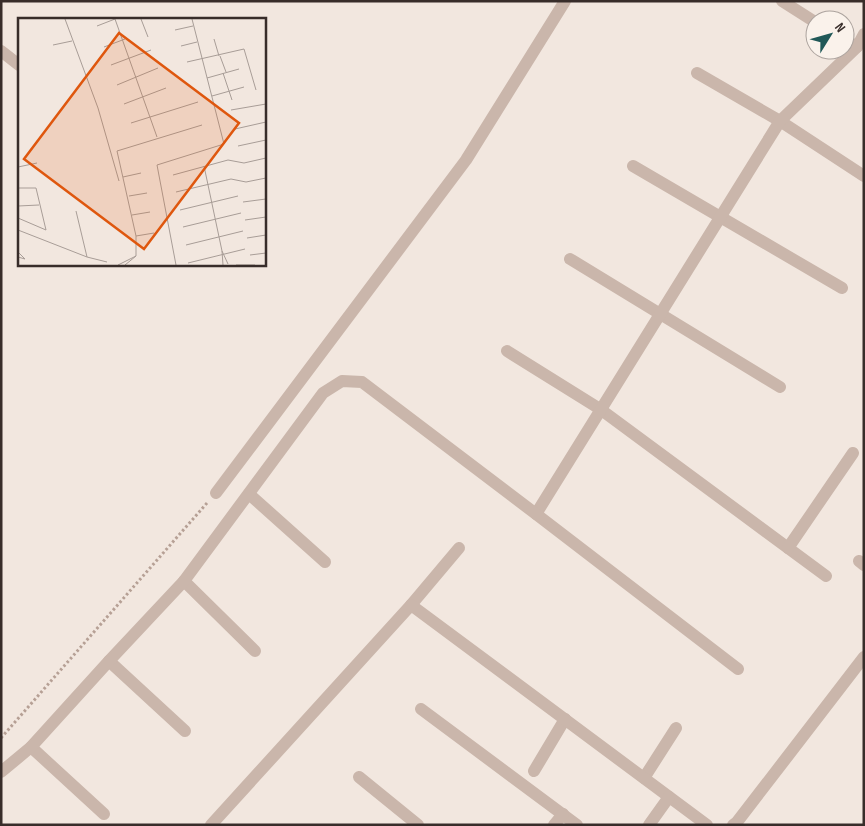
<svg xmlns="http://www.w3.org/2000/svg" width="865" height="826" font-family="'Sofia Sans Condensed',sans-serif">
<rect width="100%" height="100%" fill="#f2e7df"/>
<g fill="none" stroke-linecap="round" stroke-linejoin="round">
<path stroke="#b6a095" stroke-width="3" stroke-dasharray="2.5 2.5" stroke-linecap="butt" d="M1 738 207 503"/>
<g stroke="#cab6ab" stroke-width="12">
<path d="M782 1 815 22"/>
<path d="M845 40 857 47"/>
<path d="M1 51 19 65"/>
<path d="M697 73 780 121 864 176"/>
<path d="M633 166 842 288"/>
<path d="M570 259 780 387"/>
<path d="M507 351 600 409 826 576"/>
<path d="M216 493 466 160 565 1"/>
<path d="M249 494 325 562"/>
<path d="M536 514 780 121 857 47 864 34"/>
<path d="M788 548 853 453"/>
<path d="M859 561 864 565"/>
<path d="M184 581 255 651"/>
<path d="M411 605 459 548"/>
<path d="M109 661 185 731"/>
<path d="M421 709 577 825"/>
<path d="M31 747 104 814"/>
<path d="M534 771 565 719"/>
<path d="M1 772 31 747 109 661 184 581 323 393 342 381 362 382 536 514 738 669"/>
<path d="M359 777 418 825"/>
<path d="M644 778 676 728"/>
<path d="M211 825 411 605 707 825"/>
<path d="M554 825 563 814"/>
<path d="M649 825 669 797"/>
<path d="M733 825 737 822 864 657"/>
</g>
</g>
<g transform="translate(18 18)">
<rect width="248" height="248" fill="#f2e7df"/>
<path fill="none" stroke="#a89d97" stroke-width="1" d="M47 1 80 90 101 163M123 1 130 19M79 8 97 1 139 119M157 12 175 8M196 21 201 38M35 27 54 23M163 28 179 24M86 29 107 21M202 38 208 54M169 44 226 31 238 72M93 47 133 32M205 55 214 82M189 60 221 51M99 67 140 50M194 78 226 69M106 86 148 70M213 92 248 86M113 105 180 84M217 111 248 104M220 128 248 122M186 148 204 233M0 149 19 145M155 157 210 142 226 145 248 140M105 159 123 155M0 170H18L28 212 0 200M158 174 213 161 228 164 248 160M111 178 129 175M225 184 248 181M0 188 21 187M162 192 220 178M114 197 132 194M227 202 248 199M165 209 223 195M0 212 69 239 58 193M118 218 136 215M229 220 248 217M168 227 225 213M0 234 7 241 0 239M232 237 248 235M118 238V218L99 133 184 107M69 239 89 244M170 245 227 231M100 247 118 238 107 247M158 247 139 147 206 126 174 1M205 247 204 233 210 246M218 247H237"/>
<path fill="#df570e" fill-opacity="0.15" stroke="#df570e" stroke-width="2.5" d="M101 15 221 105 126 231 6 141Z"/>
<rect width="248" height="248" fill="none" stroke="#382d2a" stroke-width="2.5"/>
</g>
<rect width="865" height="826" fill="none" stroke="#382d2a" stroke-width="5"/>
<g transform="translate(830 35) rotate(53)"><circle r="24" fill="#faf2eb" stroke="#aca39e"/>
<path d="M0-4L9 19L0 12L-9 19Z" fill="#205857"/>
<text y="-8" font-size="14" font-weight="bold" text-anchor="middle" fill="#382d2a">N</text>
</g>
</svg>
